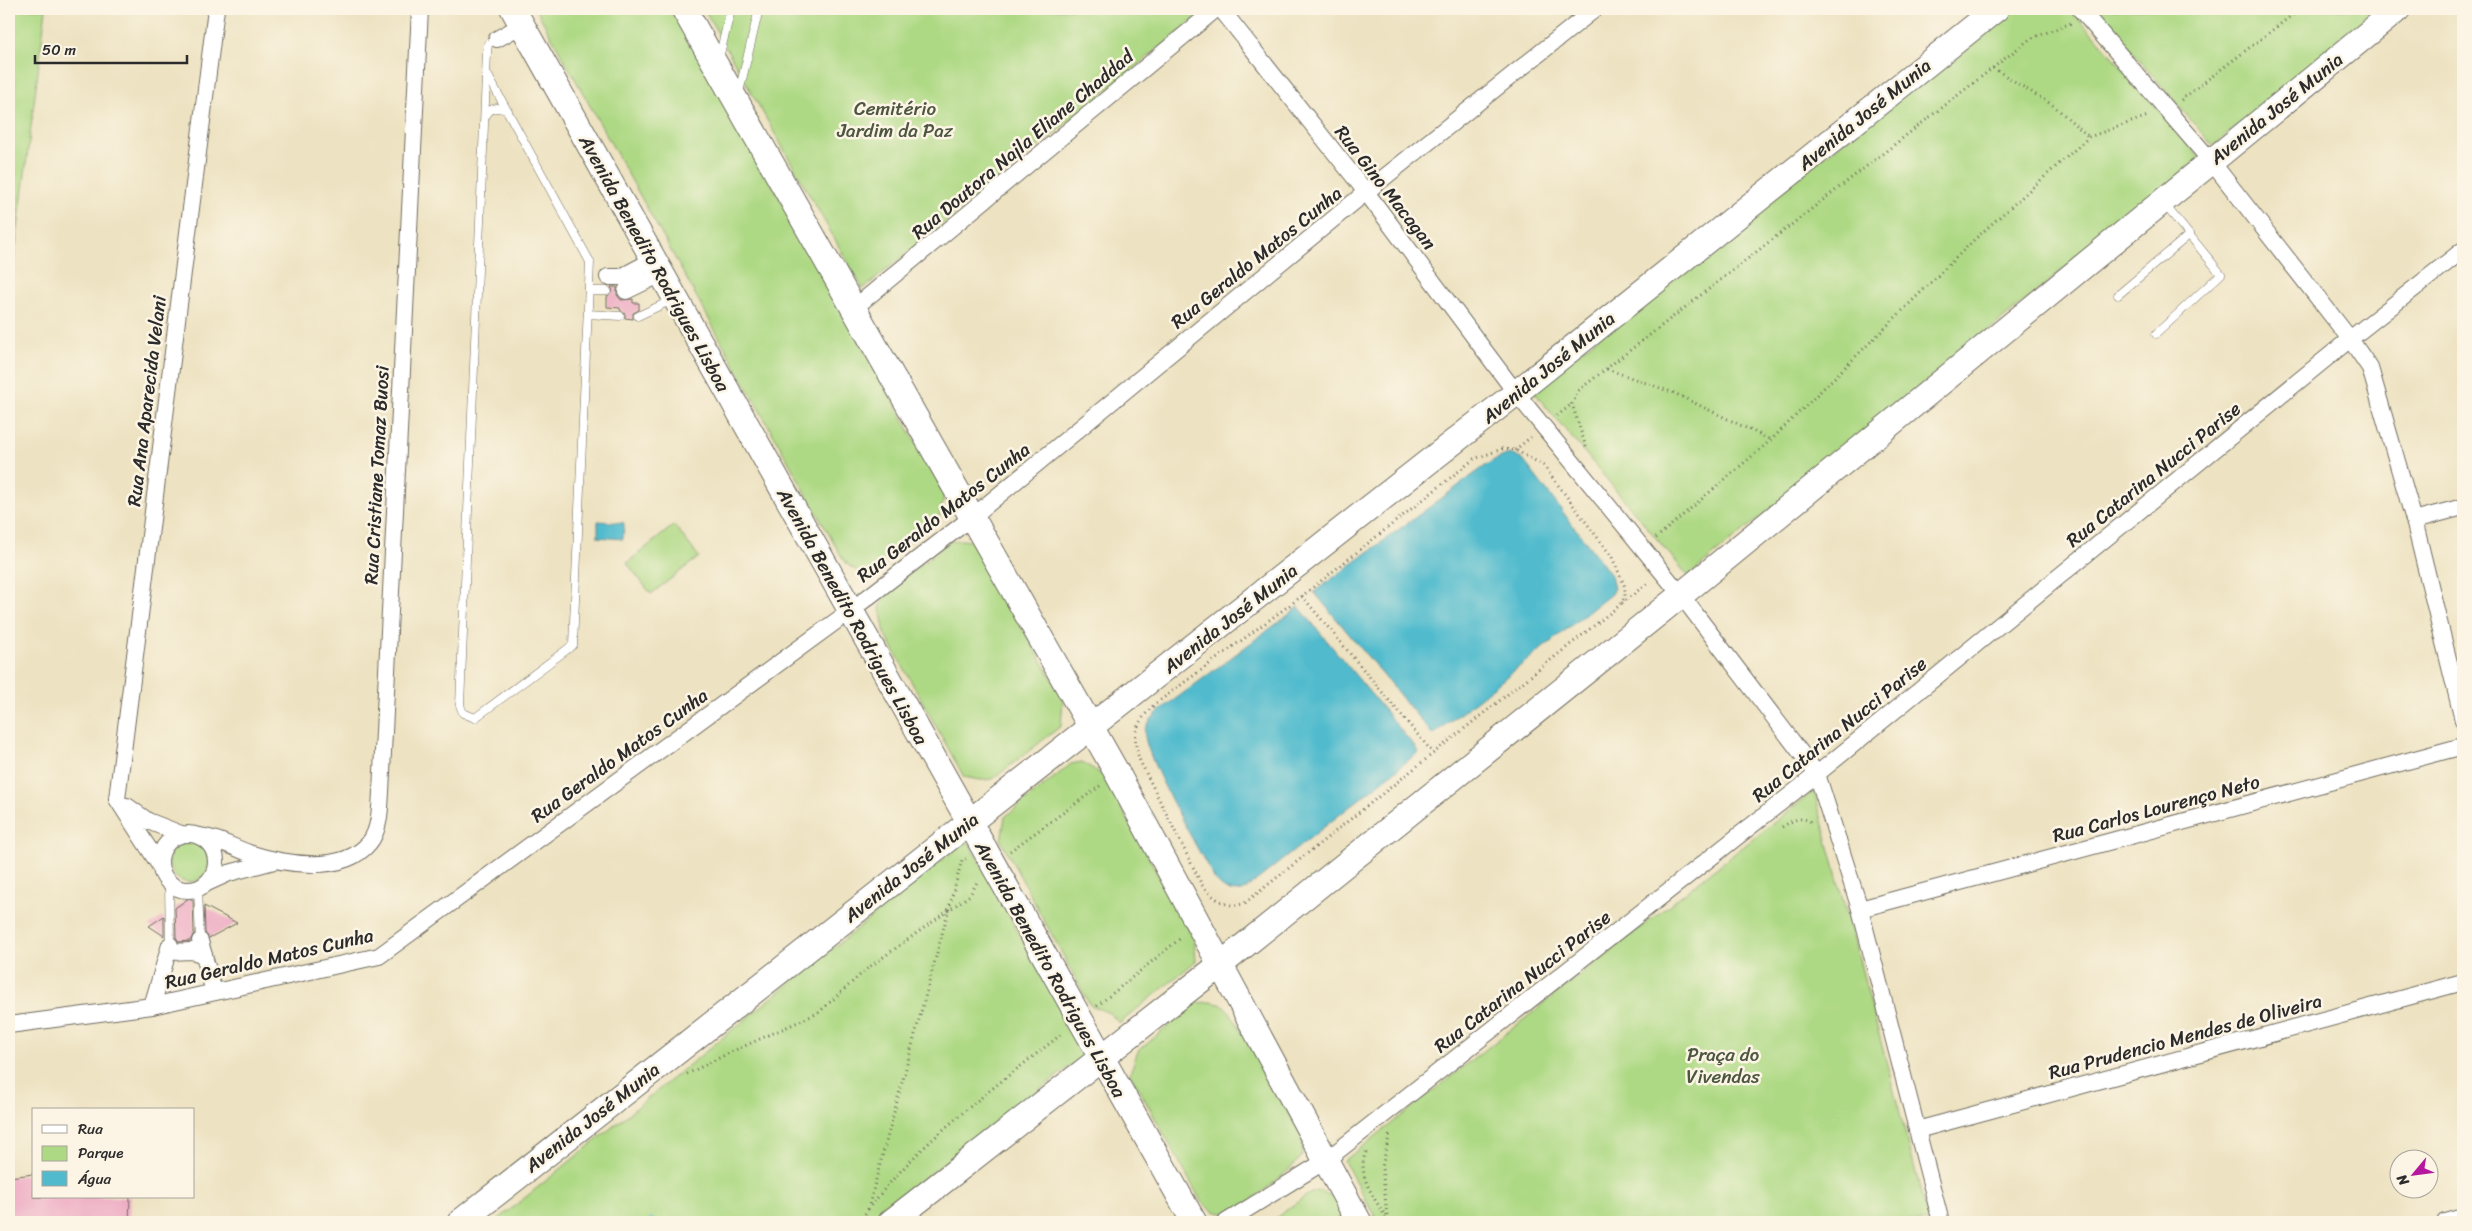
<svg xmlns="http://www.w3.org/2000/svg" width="2472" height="1231" font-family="Sriracha,sans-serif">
<rect width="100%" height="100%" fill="#fcf5e5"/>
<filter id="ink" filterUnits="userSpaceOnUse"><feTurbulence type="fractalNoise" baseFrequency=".02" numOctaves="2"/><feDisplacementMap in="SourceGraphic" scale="10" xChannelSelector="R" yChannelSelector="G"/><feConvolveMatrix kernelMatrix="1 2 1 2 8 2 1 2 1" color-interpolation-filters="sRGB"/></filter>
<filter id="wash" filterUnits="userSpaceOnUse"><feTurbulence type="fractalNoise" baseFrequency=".0096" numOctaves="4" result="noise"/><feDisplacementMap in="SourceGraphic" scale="20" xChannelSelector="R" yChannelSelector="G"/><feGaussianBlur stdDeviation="1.12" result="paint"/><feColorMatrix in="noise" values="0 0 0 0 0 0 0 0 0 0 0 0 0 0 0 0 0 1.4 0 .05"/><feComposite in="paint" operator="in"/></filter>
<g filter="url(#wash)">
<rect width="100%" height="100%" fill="#ede2c1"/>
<g fill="#aed984" stroke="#6c8258">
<path d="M9 9H46L9 298Z"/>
<path d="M536 9H674L937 480 944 496 939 519 871 571 862 574 848 565 840 554Z"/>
<path d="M704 9H1207L863 289Z"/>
<path d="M2010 9H2071L2200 158 1688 576 1532 390Z"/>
<path d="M2096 9H2382L2213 146Z"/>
<path d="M674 525 699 557 651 594 627 563Z"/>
<path d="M962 540 971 541 1063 697 1061 726 993 779 980 780 964 777 885 634 880 608 887 591 951 541Z"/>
<path d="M1082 762 1103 775 1194 939 1196 961 1120 1023 1109 1013 1090 1005 1001 841 1005 817 1071 764Z"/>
<path d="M1814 791 1929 1222H1378L1344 1161Z"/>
<path d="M967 840 1086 1054 867 1222H495Z"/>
<circle cx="189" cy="862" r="20"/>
<path d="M1211 1002 1223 1005 1230 1012 1303 1137 1302 1156C1290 1171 1239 1215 1221 1213 1212 1212 1207 1206 1201 1201L1130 1073 1138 1051 1197 1003Z"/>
<path d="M1320 1190 1340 1201 1352 1222H1270L1309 1194Z"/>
</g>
<g fill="#51bbcd" stroke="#3e737c">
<path d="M1509 454 1521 458 1527 465 1611 575 1614 588 1611 594 1433 735 1314 592 1492 461Z"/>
<path d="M598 521 624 523 623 539 598 537Z"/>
<path d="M1299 607 1419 752 1247 888C1235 896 1224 890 1215 880 1202 855 1140 751 1145 730 1148 721 1155 715 1162 709Z"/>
</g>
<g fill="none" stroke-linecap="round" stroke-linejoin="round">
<path stroke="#51bbcd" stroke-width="6" d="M650 1222 651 1221"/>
</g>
<g id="blocks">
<g fill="#eeadc5">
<path d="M611 287H617V295L621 300 633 299V303H639V310L633 313V319L625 318V314L620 310V308L607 307V297L613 291Z"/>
<path d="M189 898 193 900 194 933 190 941 179 942 176 937 175 908Z"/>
<path d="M204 906 237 923 209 938 205 933Z"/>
<path d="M164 916V936L149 926Z"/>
<path d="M34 1174V1197H130L129 1222H9V1177Z"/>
</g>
</g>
</g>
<g filter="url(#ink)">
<use href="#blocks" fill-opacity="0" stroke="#6f6b60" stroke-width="1"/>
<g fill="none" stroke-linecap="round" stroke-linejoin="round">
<defs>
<g id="lane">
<path d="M719 58 731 9"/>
<path d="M487 74 590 262 573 645 475 718 463 713 460 705 487 52 488 44 497 39"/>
<path d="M739 92 759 9"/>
<path d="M485 117C490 107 498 106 508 111"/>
<path d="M589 291H607"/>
<path d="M2118 295 2189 235"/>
<path d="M588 314 620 316"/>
<path d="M638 316 672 300"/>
<path d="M2156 334 2221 274 2165 205"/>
<path d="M169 883 170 945"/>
<path d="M198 889 200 941"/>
</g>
<g id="street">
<path d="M1221 9 1366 192 1516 393 1681 595 1817 774 1860 909 1941 1222"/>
<path d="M2080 9 2211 161 2350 339 2370 368 2414 520 2463 720"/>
<path d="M497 39 522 25"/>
<path d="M608 277H621L653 260"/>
<path d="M626 291 661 274"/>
<path d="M853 309 1216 9"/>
<path d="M2414 520 2463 507"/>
<path d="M127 806 148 821 181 834"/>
<circle cx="188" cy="862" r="28"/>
<path d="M199 836C218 838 232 847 249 853 283 864 343 875 369 843 380 830 380 808 381 792L420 9"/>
<path d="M160 866 117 799 216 9"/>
<path d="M207 883 229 873 274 861"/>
<path d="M1860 909 2463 746"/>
<path d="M200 941 214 992"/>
<path d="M169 952 192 951 204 955"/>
<path d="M152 1006 170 945"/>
<path d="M9 1025 152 1006 379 956 850 611 971 518 1366 192 1595 9"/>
<path d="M1917 1130 2463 982"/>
<path d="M1226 1222 1325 1161 1817 774 2350 339 2463 250"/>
<path d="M2445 1222 2463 1217"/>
</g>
<g id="primary">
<path d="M513 9 1194 1222"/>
<path d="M684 9 1117 773 1359 1222"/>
<path d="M460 1222 1516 393 1996 9"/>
<path d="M891 1222 1220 965 1681 595 2398 9"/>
</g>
</defs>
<use href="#lane" stroke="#6f6b60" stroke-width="9"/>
<use href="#street" stroke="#6f6b60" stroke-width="18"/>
<use href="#primary" stroke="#6f6b60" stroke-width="27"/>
<g stroke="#6f6b60" stroke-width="3" stroke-dasharray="1 4" stroke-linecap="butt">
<path d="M1993 68 2054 106 2089 137"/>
<path d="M2181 100 2300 9"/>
<path d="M1607 369 1674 393 1771 440"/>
<path d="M1557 416 1572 404"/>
<path d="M1586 447 1572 404 1579 390 2030 39 2071 23"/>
<path d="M1502 449 1515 450 1543 465 1612 557 1625 587V597L1620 605 1245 903C1227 910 1213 898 1202 885L1140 761C1131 734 1135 724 1155 704L1302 596 1474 459Z"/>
<path d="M1515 450 1531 437"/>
<path d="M1656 538 1771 440 1976 238 2089 137 2148 116"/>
<path d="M1302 596 1433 753"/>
<path d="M1622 603 1649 582"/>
<path d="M1782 827C1793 820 1801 815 1813 823"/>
<path d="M1010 851 1100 786"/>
<path d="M1097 1006 1182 937"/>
<path d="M687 1074 731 1052 818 1013 868 968 970 895 978 880"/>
<path d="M1366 1152C1355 1176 1378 1203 1389 1222"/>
<path d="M868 1209 962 860 966 859"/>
<path d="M1387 1215 1382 1167 1390 1133"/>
<path d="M859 1222C912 1146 991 1090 1063 1033"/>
</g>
<use href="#lane" stroke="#fff" stroke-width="8"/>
<use href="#street" stroke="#fff" stroke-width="16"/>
<use href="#primary" stroke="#fff" stroke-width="25"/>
</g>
</g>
<g text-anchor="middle" stroke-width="5" stroke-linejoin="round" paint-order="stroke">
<g font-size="19" fill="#4c5641" stroke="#fcf5e5">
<text x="895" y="115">Cemitério<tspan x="895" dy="22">Jardim da Paz</tspan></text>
<text x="1723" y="1061">Praça do<tspan x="1723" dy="22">Vivendas</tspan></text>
</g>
<g font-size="19" fill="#2b2b2b" stroke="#fcf5e5">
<text transform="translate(2276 108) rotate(-39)" y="7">Avenida José Munia</text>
<text transform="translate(1864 114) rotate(-39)" y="7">Avenida José Munia</text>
<text transform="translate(1022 144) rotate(-40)" y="7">Rua Doutora Najla Eliane Chaddad</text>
<text transform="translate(1386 187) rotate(52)" y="7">Rua Gino Macagan</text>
<text transform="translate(1256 257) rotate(-39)" y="7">Rua Geraldo Matos Cunha</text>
<text transform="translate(655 263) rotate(61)" y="7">Avenida Benedito Rodrigues Lisboa</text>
<text transform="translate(1548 367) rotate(-39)" y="7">Avenida José Munia</text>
<text transform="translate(146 401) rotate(-83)" y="7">Rua Ana Aparecida Velani</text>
<text transform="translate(2153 474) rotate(-39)" y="7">Rua Catarina Nucci Parise</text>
<text transform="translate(376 475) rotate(-87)" y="7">Rua Cristiane Tomaz Buosi</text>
<text transform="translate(943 512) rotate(-38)" y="7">Rua Geraldo Matos Cunha</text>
<text transform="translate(853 616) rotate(61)" y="7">Avenida Benedito Rodrigues Lisboa</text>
<text transform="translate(1230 618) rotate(-38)" y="7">Avenida José Munia</text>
<text transform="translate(1839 729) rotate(-39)" y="7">Rua Catarina Nucci Parise</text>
<text transform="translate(619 755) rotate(-36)" y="7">Rua Geraldo Matos Cunha</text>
<text transform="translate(2156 808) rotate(-15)" y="7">Rua Carlos Lourenço Neto</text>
<text transform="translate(911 867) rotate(-38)" y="7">Avenida José Munia</text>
<text transform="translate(269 958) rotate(-13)" y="7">Rua Geraldo Matos Cunha</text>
<text transform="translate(1051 969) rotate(61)" y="7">Avenida Benedito Rodrigues Lisboa</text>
<text transform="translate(1522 981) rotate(-38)" y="7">Rua Catarina Nucci Parise</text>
<text transform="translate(2185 1036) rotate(-15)" y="7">Rua Prudencio Mendes de Oliveira</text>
<text transform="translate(592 1117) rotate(-38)" y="7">Avenida José Munia</text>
</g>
</g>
<rect width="2472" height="1231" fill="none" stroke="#fcf5e5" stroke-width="30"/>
<rect x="32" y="1108" width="162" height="90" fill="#fcf5e5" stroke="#a8a49b"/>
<rect x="42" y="1125" width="25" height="8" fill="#ffffff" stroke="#a8a49b"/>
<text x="78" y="1134" font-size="15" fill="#2b2b2b">Rua</text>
<rect x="42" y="1146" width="25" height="15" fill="#aed984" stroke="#a8a49b"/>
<text x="78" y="1158" font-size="15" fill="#2b2b2b">Parque</text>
<rect x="42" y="1171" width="25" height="15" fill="#51bbcd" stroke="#a8a49b"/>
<text x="78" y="1184" font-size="15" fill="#2b2b2b">Água</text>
<g transform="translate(2414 1174) rotate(241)"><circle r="24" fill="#fcf5e5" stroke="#a8a49b"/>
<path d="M0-4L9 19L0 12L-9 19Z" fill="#b5179e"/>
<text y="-8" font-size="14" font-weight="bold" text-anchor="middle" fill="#2b2b2b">N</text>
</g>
<path d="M35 55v8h152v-8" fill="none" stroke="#2b2b2b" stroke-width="2.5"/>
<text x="42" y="55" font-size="15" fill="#2b2b2b" stroke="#fcf5e5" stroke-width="4" paint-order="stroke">50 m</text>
</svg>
